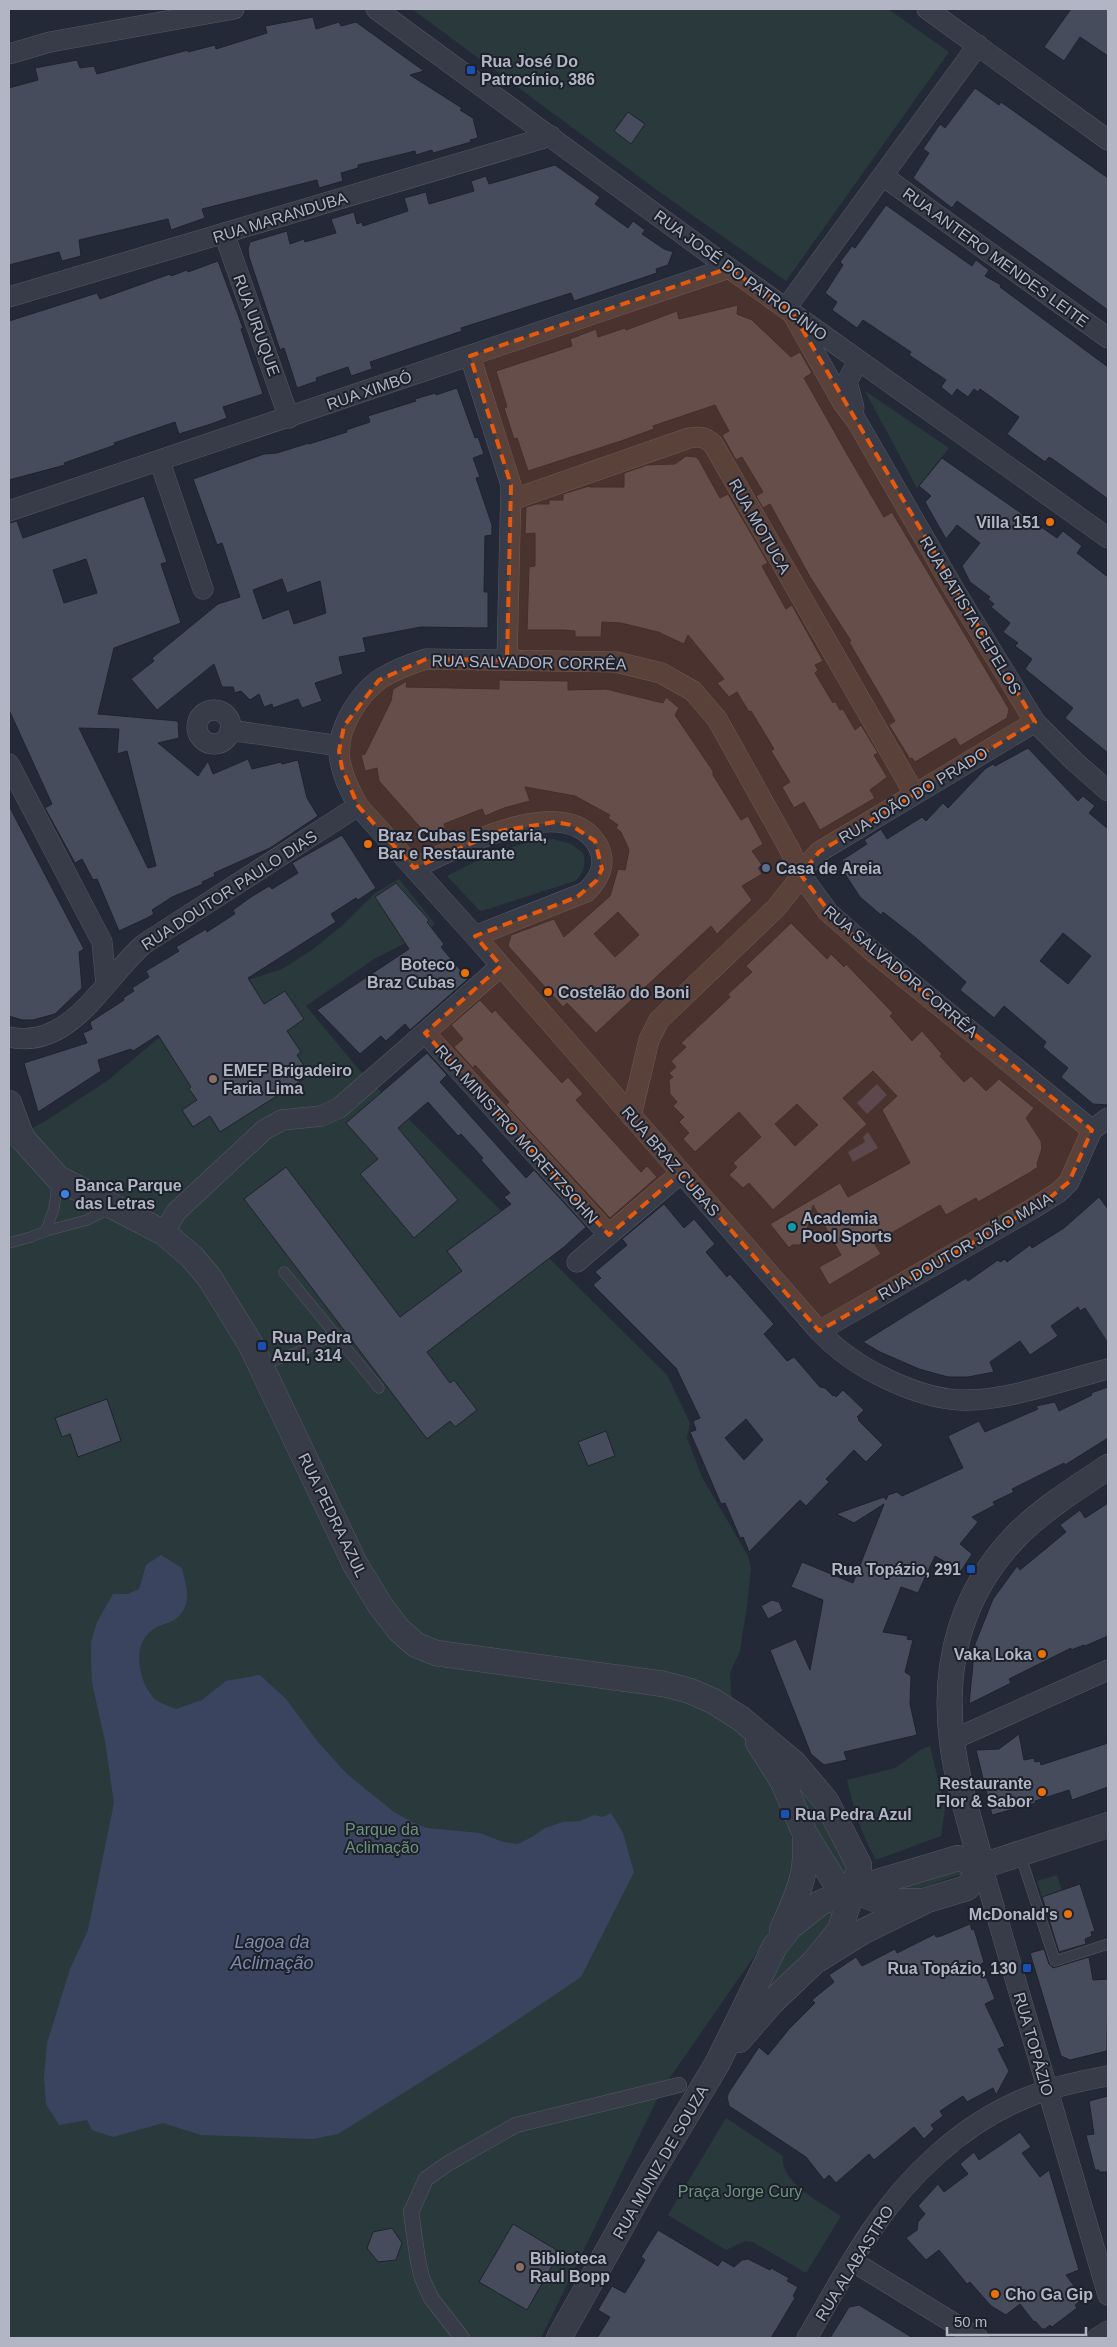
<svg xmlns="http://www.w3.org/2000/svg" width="1117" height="2347" font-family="Arial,sans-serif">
<rect width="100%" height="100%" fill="#242937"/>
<g fill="#2a393c">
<path d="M412 9H888L949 52 786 281 661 193Z"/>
<path d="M865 391 949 448 917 488Z"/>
<path d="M553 839 571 844 583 853C586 864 584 873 575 881L482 911 479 910 447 876C482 858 514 842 553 839Z"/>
<path d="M399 879 435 924 423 934 374 959 306 1006 362 1073 667 1375 690 1423 687 1438 702 1477 748 1556 751 1567 747 1606 740 1651 730 1673 731 1693 740 1728 777 1771 799 1870 764 1942 662 2089 541 2338H9V1140L44 1122 107 1081 161 1036 245 981 282 969 312 950 344 924 375 893Z"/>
<path d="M930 1746 945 1808 941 1836 876 1860C862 1836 853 1807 847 1780L895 1768 920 1750Z"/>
<path d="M798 1779C821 1807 839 1841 849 1875L842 1879 796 1790Z"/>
<path d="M964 1870 967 1872 912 1891 877 1893Z"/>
<path d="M1057 1875 1062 1891 1042 1897 1037 1881Z"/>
<path d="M832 1906 839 1918 751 2012 783 1949Z"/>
<path d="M726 2118 783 2156C779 2182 822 2203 841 2216L806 2273 753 2242 745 2241 726 2250 668 2215Z"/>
</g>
<g fill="#3b445e">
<path d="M877 1084 887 1095 867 1114 857 1103Z"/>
<path d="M868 1132 878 1148 853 1162 848 1152 865 1142 863 1137Z"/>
<path d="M161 1555 182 1568C185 1583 192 1599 182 1612 175 1624 159 1623 150 1632 132 1647 139 1680 152 1696 156 1702 169 1706 176 1709L202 1700 226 1681 260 1675 286 1699 318 1742 347 1774 394 1812 414 1823 427 1828 480 1833 503 1842 518 1844 532 1837 545 1828 563 1822 580 1821 594 1815 603 1817 611 1813 623 1833 634 1872 581 1977 486 2041 338 2134 313 2139 201 2135 163 2123 113 2137 92 2130 87 2120 59 2125 46 2104 44 2078 47 2043 70 1969 88 1930 114 1803 105 1741 92 1683 91 1663V1642L97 1622 113 1594H128L139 1589 146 1565Z"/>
</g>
<g fill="#464c5b" stroke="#1f232e" fill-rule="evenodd">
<path d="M1071 9H1108V56L1080 37 1064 61 1044 47Z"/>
<path d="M313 17 316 29 339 22 341 26 356 22 424 71 410 75 462 108 460 110 473 118 478 138 470 140 471 142 433 153 432 150 416 155 415 151 358 165V168L341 173 343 181 319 188 317 180 202 209 205 218 171 230 168 219 79 240 81 256 62 261 59 252 9 265V88L38 80 35 68 77 60 80 68 94 66 97 74 188 50V52L215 45 216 49 267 33 265 26Z"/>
<path d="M975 88 999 105 1001 102 1108 178V310L957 201 952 208 913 178 929 153 923 149 940 124 945 128Z"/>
<path d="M628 112 645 124 631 144 614 131Z"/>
<path d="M555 165 600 197 595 204 628 228 633 221 645 230 642 234 664 249 673 252 668 265 656 269 657 273 574 301 571 293 461 328 462 331 370 362 372 369 351 376 348 367 316 378 317 381 297 388 284 348 280 350 249 257 248 249 250 242 287 231 290 244 304 239 305 242 336 233 331 219 354 212 357 224 362 222 363 226 408 211 404 198 426 192 429 204 474 191 471 181 486 176 489 184Z"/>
<path d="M886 205 972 266 976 260 989 270 985 276 1001 285 1000 287 1108 367V499L1054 460 1049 457 1045 462 1007 434 1019 417 980 389 978 392 974 389 968 397 957 389 952 396 941 387 946 380 909 355 911 352 863 320 857 328 832 310 837 302 825 293 843 265 840 262 852 246 855 248Z"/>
<path d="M218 261 243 328 241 329 263 394 223 407 227 418 211 424 179 434 175 422 114 443 115 445 64 463 65 465 9 480V321L97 293 100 299 170 274 171 276 187 270 188 272Z"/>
<path d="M738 305 737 314 752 320 791 357 800 352 812 373 804 378 847 454 884 517 892 512 1009 709 1007 718 960 746 955 738 915 762 912 758 910 759 889 725 895 721 849 642 851 641 810 577 770 504 763 508 756 496 763 492 742 457 736 460 722 435 729 431 715 405 653 426 654 429 621 441 528 471 517 438 514 439 504 408 507 407 496 371 572 346 570 339 596 329 598 337 625 328 626 330 677 311 679 319Z"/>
<path d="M457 388 475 438 478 437 484 454 473 458 480 477 476 478 492 525V535L485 536 484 592H488V628L421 627 363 638 366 652 339 657 343 674 315 683 322 701 302 708 298 699 273 708 272 704 264 707 259 694 250 700 241 691 235 693 233 687H222L214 664 157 710 131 679 154 661 152 658 218 604 240 597 222 543 217 545 193 479 264 454 277 453 309 443V444L347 432 346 430 370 422 368 416 416 401 415 399 435 393 436 395ZM282 579 287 593 320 581 326 613 294 624 289 609 263 619 253 590Z"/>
<path d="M686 456 696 457 699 460 720 498 728 494 768 563 762 566 786 609 792 605 823 661 815 665 818 670 815 673 833 703 835 701 840 710 843 709 855 730 861 725 878 753 874 755 887 777 870 790 875 798 820 830 804 802 794 808 782 787 790 782 771 751 774 749 751 711 749 712 737 692 729 697 717 683 724 679 688 635 684 644 658 632 621 623 602 622 601 637H575V631L565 630H527L529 567 535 566V533L525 534 526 507 536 504H549V500H563V494L589 486V487H624V473L647 465 675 464Z"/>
<path d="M942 458 1057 538 1063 531 1082 546 1077 553 1108 577V753L1065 718 1073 708 1025 669 1032 659 1015 646 1018 643 1003 632 1010 623 991 607 994 604 988 599 990 597 970 582 962 566 980 543 957 525 946 539 925 502 931 496 919 486Z"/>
<path d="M144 496 167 562 161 564 181 623 114 648 98 714 178 721 179 738 158 743 198 776 208 761 213 774 248 759 252 769 281 762 282 764 298 760 307 798 318 816 270 848 214 873 215 876 202 882 203 884 172 897 152 910 154 914 147 918 119 931 97 879 93 880 82 859 75 863 45 808 52 804 9 710V523L17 521 23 538ZM86 559 97 593 64 603 53 570ZM79 728 119 729 117 754 127 751 156 866 148 868Z"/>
<path d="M499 680 568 681V690L606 689 663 703 666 697 679 708 675 715 713 771V775L741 820 748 816 763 844 752 851 762 865 758 868 762 874 742 886 752 900 717 934 711 926 596 1033 567 1003 563 1007 508 946 511 935 554 919 564 937 610 896 618 869 625 870 629 850 621 832 616 828 618 825 608 818 610 815 575 796 525 787 530 801 504 808 485 816 482 809 444 824 445 828 427 835 379 781 377 768 365 771 361 755 365 754 391 701 393 689 407 681 406 687 499 689ZM618 912 639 935 615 957 594 934Z"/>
<path d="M1028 748 1078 801 1083 796 1095 806 1089 813 1108 829V1105L1093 1104 1061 1077 1068 1068 1043 1047 1046 1042 1004 1006 994 1018 960 990 966 982 916 938 883 912 881 915 860 897 845 874V865L842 860 867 844 864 840 881 829 887 839 922 817 926 821 943 803 948 808 985 769 993 764 995 766ZM1063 933 1091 956 1068 984 1040 961Z"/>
<path d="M9 806 84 949 79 952 82 988 55 1014 33 1020H22L9 1016Z"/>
<path d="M342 835 376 888 358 900 356 898 331 914 336 922 248 978 264 1004 285 991 304 1019 287 1031 301 1052 297 1055 310 1075 220 1132 210 1116 193 1127 182 1110 197 1100 189 1089 191 1087 158 1035 133 1051 131 1049 98 1060 101 1071 38 1112 24 1063 87 1043 83 1033 92 1029 90 1022 124 1000 123 998 134 991 132 988 149 977 146 971 179 951 176 947 206 929 207 932 233 915 235 914 233 910 251 897 269 886 272 889 298 873 292 863Z"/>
<path d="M396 883 429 920 427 922 444 944 441 947 468 979 410 1030 405 1024 386 1041 381 1036 360 1054 317 1010 409 949 375 897Z"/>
<path d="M791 923 827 959 831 954 844 967 846 964 893 1013 890 1016 912 1041 922 1031 942 1054 940 1056 964 1082 971 1076 986 1091 999 1079 1034 1108 1026 1118 1041 1141 1042 1148 1037 1164 1038 1167 1029 1173 978 1202 976 1198 946 1215 940 1205 874 1243 881 1254 829 1285 819 1267 841 1255 813 1205 805 1239 800 1245H792L789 1248 770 1224 840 1183 848 1197 910 1163 882 1110 897 1096 873 1071 843 1098 867 1124 773 1210 749 1183 743 1188 729 1175 737 1167 733 1163 761 1137 739 1112 695 1152 683 1139 689 1133 679 1122 684 1117 673 1106 677 1102 670 1094 669 1080 673 1077 669 1073 676 1067 671 1061 686 1047 681 1043 730 997 728 994 752 972 746 966ZM797 1104 818 1125 795 1146 775 1124Z"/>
<path d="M480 1000 492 1013 495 1010 562 1083 568 1077 583 1094 576 1100 641 1172 647 1166 657 1177 610 1218 506 1105 509 1102 475 1065 473 1068 454 1047 463 1039 451 1025Z"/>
<path d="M427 1053 447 1075 440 1082 526 1178 534 1170 586 1227 564 1247 427 1352 450 1383 454 1380 477 1410 455 1427 450 1421 427 1439 244 1199 286 1167 400 1317 462 1271 447 1251 511 1204 504 1197 510 1193 481 1160 483 1158 461 1134 458 1136 428 1102 398 1128 458 1200 414 1238 360 1174 378 1159 346 1123Z"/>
<path d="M1099 1197 1108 1209V1343L1085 1308 1080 1311 1078 1307 1051 1326 1058 1336 1030 1355 1020 1341 990 1362 994 1372 968 1377H948L919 1369 880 1352 863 1342 966 1278 968 1281 998 1260 1000 1262 1005 1259 1007 1262 1030 1245 1032 1248 1064 1228Z"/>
<path d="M664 1204 684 1228 694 1219 715 1244 706 1252 727 1277 730 1274 774 1324 764 1334 787 1361 794 1357 820 1387 825 1388 833 1396 834 1395 836 1397 843 1390 864 1410 857 1417 859 1419 858 1420 883 1445 866 1462 854 1450 826 1479 829 1482 806 1506 800 1500 749 1552 743 1537 740 1538 725 1503 721 1504 690 1432 696 1430 693 1421 700 1418 676 1368 593 1285 601 1278 595 1272 627 1245 622 1239ZM746 1419 763 1440 744 1460 725 1438Z"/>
<path d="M1108 1387V1438L1065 1465 1064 1463 1012 1489 1014 1492 993 1502 995 1505 972 1517 978 1522 960 1544 972 1554 961 1571 935 1556 918 1593 901 1587 883 1632 908 1636 907 1639 913 1640 905 1672 911 1676 910 1704 917 1735 844 1752 847 1760 824 1765 811 1754 770 1650 796 1639 810 1670 823 1600 791 1587 802 1562 853 1583 884 1504 854 1523 836 1514 884 1497 886 1500 888 1495 897 1492 902 1496 963 1468 948 1436 979 1421 985 1432 1038 1409 1036 1406 1055 1402 1059 1411 1092 1395 1091 1393Z"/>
<path d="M107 1399 121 1441 78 1457 70 1434 62 1437 55 1418Z"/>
<path d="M606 1431 615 1456 588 1466 578 1442Z"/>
<path d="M1108 1503V1636L1085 1646 1084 1645 1071 1650V1648L1009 1679 1011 1683 969 1704 975 1644 993 1599 1017 1566 1020 1570 1066 1532 1060 1525 1080 1510 1085 1518Z"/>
<path d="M772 1600 779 1602 783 1611 768 1619 761 1606Z"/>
<path d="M1019 1734 1024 1760 1034 1758 1035 1762 1040 1761 1041 1765 1108 1743V1787L1072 1800 1069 1790 1035 1801 1036 1803 992 1815 976 1750 999 1749Z"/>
<path d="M1080 1884 1095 1931 1091 1932 1092 1936 1085 1939 1086 1944 1059 1952 1042 1897Z"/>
<path d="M970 1924 972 1930 974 1929 984 1962 981 1964 995 1999 985 2004 1005 2046 998 2049 1009 2071 996 2095 993 2088 967 2102 963 2096 940 2111 943 2116 931 2125 934 2129 924 2139 914 2127 874 2160 869 2154 836 2183 829 2175 824 2180 806 2157 729 2106 727 2097 729 2092 759 2047 768 2055 789 2029 815 2003 812 2000 834 1982 829 1975 856 1957 862 1966 895 1949 897 1953 935 1934 936 1937 941 1936Z"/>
<path d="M1044 1949 1049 1964 1053 1968 1089 1957 1093 1980 1108 1979 1107 2051 1070 2060 1061 2056 1030 1953Z"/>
<path d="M1108 2096V2172H1099V2170H1095L1086 2135 1094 2134 1089 2101Z"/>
<path d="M1020 2132 1031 2147 1022 2153 1040 2177 1049 2170 1079 2270 1066 2275 1077 2290 1075 2291 1082 2300 1075 2305 1077 2308 1052 2327 1050 2325 1045 2329H1042L1035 2321 1034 2322 1020 2304 1006 2315 991 2306 970 2282 967 2284 939 2250 926 2260 906 2238 917 2230 918 2222 925 2214 918 2206 938 2184 944 2192 968 2174 960 2164 974 2152 979 2160Z"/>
<path d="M513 2224 560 2252 527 2310 479 2282Z"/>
<path d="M392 2228 402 2243 396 2260 378 2262 367 2248 373 2232Z"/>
<path d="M658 2230 718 2266 722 2260 734 2267 742 2260 748 2259 770 2270 771 2268 789 2278 787 2281 798 2287 793 2296 795 2298 771 2338H597L610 2317 598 2310 612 2286 625 2293 645 2260 641 2257Z"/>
<path d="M859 2305 890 2324 913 2338H830L849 2307Z"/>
</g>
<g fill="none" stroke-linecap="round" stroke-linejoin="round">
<defs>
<g id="service">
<path d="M46 1231 87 1220 111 1208"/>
<path d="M9 1243 31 1237 46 1231 54 1208 58 1178"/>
<path d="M284 1272 379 1388"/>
<path d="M261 1365 296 1353 334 1335"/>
<path d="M1020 1854 1055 1961 1108 1944"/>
</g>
<path id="pedestrian" d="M462 2338 431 2298 422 2278 418 2261 411 2212 426 2179 447 2164 516 2125 679 2085"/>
<g id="minor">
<path d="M376 9 729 268 1108 538"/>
<path d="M927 9 1108 140"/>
<path d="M9 54 50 42 234 9"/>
<path d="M883 176 1108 338"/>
<path d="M224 233 289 418"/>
<path d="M9 297 551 136"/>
<path d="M786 308 978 45"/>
<path d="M795 318 843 403 856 420 955 591 1035 722 1074 761 1108 791"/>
<path d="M470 356 511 485 507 660"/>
<path d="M854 408 847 382 858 361"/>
<path d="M160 462 203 589"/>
<path d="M511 500 689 438C700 436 705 437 713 444L914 793"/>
<path d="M9 511 729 268"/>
<circle cx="214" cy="727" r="17"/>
<path d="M230 730 340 746"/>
<path d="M9 764 102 942 106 984"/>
<path d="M414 868C456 849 569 787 599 848 607 866 598 880 586 892L475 936"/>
<path d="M425 1033 609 1235"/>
<path d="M9 1037C71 1051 104 978 144 944L358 806"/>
<path d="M631 1116 649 1040 659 1020 777 907 795 884 807 865 819 852 1035 722"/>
<path d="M1092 1130 871 950 828 912 801 875 790 850 717 719 693 691 661 673 616 662 426 659C410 664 394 670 380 679 359 694 339 726 339 752 340 771 349 789 358 806L475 936 819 1331C839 1352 861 1367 887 1379 910 1390 934 1399 960 1400 1004 1402 1064 1380 1108 1369"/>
<path d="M164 1233 176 1212 264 1130 282 1120 321 1116 339 1108 501 966"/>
<path d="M577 1262 681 1173"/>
<path d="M819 1331 1032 1209 1059 1192 1069 1182 1092 1130 1108 1118"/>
<path d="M952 1740 1108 1670"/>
<path d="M982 1866 1108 2295"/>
<path d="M852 2261 978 2338"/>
<path d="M807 2338C828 2302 848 2265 871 2231 907 2177 960 2126 1021 2100 1048 2088 1079 2081 1108 2076"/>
<path d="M1097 2338 1108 2331"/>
</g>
<g id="tertiary">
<path d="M9 1103 22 1138"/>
<path d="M9 1128 22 1138 58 1178 164 1233 192 1257 209 1277 251 1345 355 1564 380 1605 399 1630 416 1645 436 1653 664 1684 690 1691 713 1701 740 1718 794 1763 826 1801 859 1865V1870L840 1930 814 1962"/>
<path d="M758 1742 783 1782 805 1834 836 1884 882 1902 917 1901"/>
<path d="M982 1866C971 1825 957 1783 952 1741 942 1661 963 1589 1020 1532 1046 1507 1078 1487 1108 1467"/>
<path d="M982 1866 1108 1825"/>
<path d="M782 1930C797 1895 808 1876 805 1837"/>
<path d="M739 2040 772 2002 814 1962 864 1931 927 1900 967 1888 982 1866"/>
<path d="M559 2338 649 2177 717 2064 775 1946 790 1927 820 1903 851 1890 958 1858 982 1866"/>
</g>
</defs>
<use href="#service" stroke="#555965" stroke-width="11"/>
<use href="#pedestrian" stroke="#555965" stroke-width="16"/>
<use href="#minor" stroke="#555965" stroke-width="21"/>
<use href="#tertiary" stroke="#555965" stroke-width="26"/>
<use href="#service" stroke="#373c48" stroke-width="10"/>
<use href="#pedestrian" stroke="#373c48" stroke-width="15"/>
<use href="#minor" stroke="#373c48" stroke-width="20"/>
<use href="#tertiary" stroke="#373c48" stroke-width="25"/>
</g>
<path fill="#e8590c" fill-opacity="0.2" stroke="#e8590c" stroke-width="4" stroke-dasharray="10 6" stroke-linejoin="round" d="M729 268 792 312 1035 722 819 852 801 875 838 923 1092 1130 1069 1182 1047 1200 819 1331 681 1173 609 1235 425 1033 501 966 475 936 577 897 596 881 602 869 595 841 571 825 555 822 500 831 414 868 358 806 342 768 339 751 344 726 379 680 426 659 507 660 511 485 470 356Z"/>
<g fill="#1a4fb4" stroke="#1d212c" stroke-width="2">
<rect x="466" y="65" width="10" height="10" rx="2.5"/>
<rect x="257" y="1341" width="10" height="10" rx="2.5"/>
<rect x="966" y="1564" width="10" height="10" rx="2.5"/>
<rect x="780" y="1809" width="10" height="10" rx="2.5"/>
<rect x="1022" y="1963" width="10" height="10" rx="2.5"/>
</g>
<g fill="#e8710a" stroke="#1d212c" stroke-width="2">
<circle cx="1050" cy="522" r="5"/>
<circle cx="368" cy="844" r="5"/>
<circle cx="465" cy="973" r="5"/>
<circle cx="548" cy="992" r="5"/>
<circle cx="1042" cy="1654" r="5"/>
<circle cx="1042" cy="1792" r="5"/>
<circle cx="1068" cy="1914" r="5"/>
<circle cx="995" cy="2294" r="5"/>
</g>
<circle fill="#5c6f8a" stroke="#1d212c" stroke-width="2" cx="766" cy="868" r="5"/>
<g fill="#8d6e63" stroke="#1d212c" stroke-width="2">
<circle cx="213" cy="1079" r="5"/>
<circle cx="520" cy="2267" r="5"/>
</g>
<circle fill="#3f7fe0" stroke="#1d212c" stroke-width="2" cx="65" cy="1194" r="5"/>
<circle fill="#0f9aa8" stroke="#1d212c" stroke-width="2" cx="792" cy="1227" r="5"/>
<g text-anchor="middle" stroke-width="4" stroke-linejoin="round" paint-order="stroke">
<g font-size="16" font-weight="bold" fill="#b2b6c4" stroke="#1d212c" text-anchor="start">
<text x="481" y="67">Rua José Do<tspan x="481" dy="18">Patrocínio, 386</tspan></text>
<text x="1040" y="528" text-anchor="end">Villa 151</text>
<text x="378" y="841">Braz Cubas Espetaria,<tspan x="378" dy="18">Bar e Restaurante</tspan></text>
<text x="776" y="874">Casa de Areia</text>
<text x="455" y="970" text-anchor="end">Boteco<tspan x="455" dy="18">Braz Cubas</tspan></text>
<text x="558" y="998">Costelão do Boni</text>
<text x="223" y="1076">EMEF Brigadeiro<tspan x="223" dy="18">Faria Lima</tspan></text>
<text x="75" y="1191">Banca Parque<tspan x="75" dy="18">das Letras</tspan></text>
<text x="802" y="1224">Academia<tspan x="802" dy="18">Pool Sports</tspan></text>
<text x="272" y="1343">Rua Pedra<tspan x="272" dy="18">Azul, 314</tspan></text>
<text x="961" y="1575" text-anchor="end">Rua Topázio, 291</text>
<text x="1032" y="1660" text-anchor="end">Vaka Loka</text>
<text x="1032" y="1789" text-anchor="end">Restaurante<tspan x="1032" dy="18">Flor &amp; Sabor</tspan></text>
<text x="795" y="1820">Rua Pedra Azul</text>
<text x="1058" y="1920" text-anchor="end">McDonald's</text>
<text x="1017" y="1974" text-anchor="end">Rua Topázio, 130</text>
<text x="530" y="2264">Biblioteca<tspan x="530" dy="18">Raul Bopp</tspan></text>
<text x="1005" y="2300">Cho Ga Gip</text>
</g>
<g font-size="16" fill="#b2b6c4" stroke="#1d212c">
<text transform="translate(280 217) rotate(-17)" y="6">RUA MARANDUBA</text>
<text transform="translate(996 257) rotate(36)" y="6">RUA ANTERO MENDES LEITE</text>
<text transform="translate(741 275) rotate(36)" y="6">RUA JOSÉ DO PATROCÍNIO</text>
<text transform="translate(257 325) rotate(70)" y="6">RUA URUQUE</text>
<text transform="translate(369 390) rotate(-19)" y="6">RUA XIMBÓ</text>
<text transform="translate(760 526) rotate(60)" y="6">RUA MOTUCA</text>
<text transform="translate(971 615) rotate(59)" y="6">RUA BATISTA CEPELOS</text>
<text transform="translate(529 662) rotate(1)" y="6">RUA SALVADOR CORRÊA</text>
<text transform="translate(913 795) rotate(-31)" y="6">RUA JOÃO DO PRADO</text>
<text transform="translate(229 890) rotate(-33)" y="6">RUA DOUTOR PAULO DIAS</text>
<text transform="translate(901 971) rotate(40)" y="6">RUA SALVADOR CORRÊA</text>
<text transform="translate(517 1134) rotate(48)" y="6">RUA MINISTRO MORETZSOHN</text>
<text transform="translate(671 1161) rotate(49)" y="6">RUA BRAZ CUBAS</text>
<text transform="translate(965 1246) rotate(-30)" y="6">RUA DOUTOR JOÃO MAIA</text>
<text transform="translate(333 1515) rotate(64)" y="6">RUA PEDRA AZUL</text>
<text transform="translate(1034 2044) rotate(74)" y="6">RUA TOPÁZIO</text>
<text transform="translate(660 2162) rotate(-60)" y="6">RUA MUNIZ DE SOUZA</text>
<text transform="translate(854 2263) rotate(-58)" y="6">RUA ALABASTRO</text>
</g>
<g font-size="16" fill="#6c927b" stroke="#1d212c">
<text x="382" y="1835">Parque da<tspan x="382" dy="18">Aclimação</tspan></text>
<text x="740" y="2197">Praça Jorge Cury</text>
</g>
<g font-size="18" font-style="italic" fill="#7d89a9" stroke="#1d212c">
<text x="272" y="1948">Lagoa da<tspan x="272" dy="21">Aclimação</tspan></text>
</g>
</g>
<rect width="1117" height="2347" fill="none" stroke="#b2b6c4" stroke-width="20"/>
<path d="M947 2327v8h139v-8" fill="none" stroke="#b2b6c4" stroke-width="2.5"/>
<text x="954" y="2327" font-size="15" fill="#b2b6c4" stroke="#1d212c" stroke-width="4" paint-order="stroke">50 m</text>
</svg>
